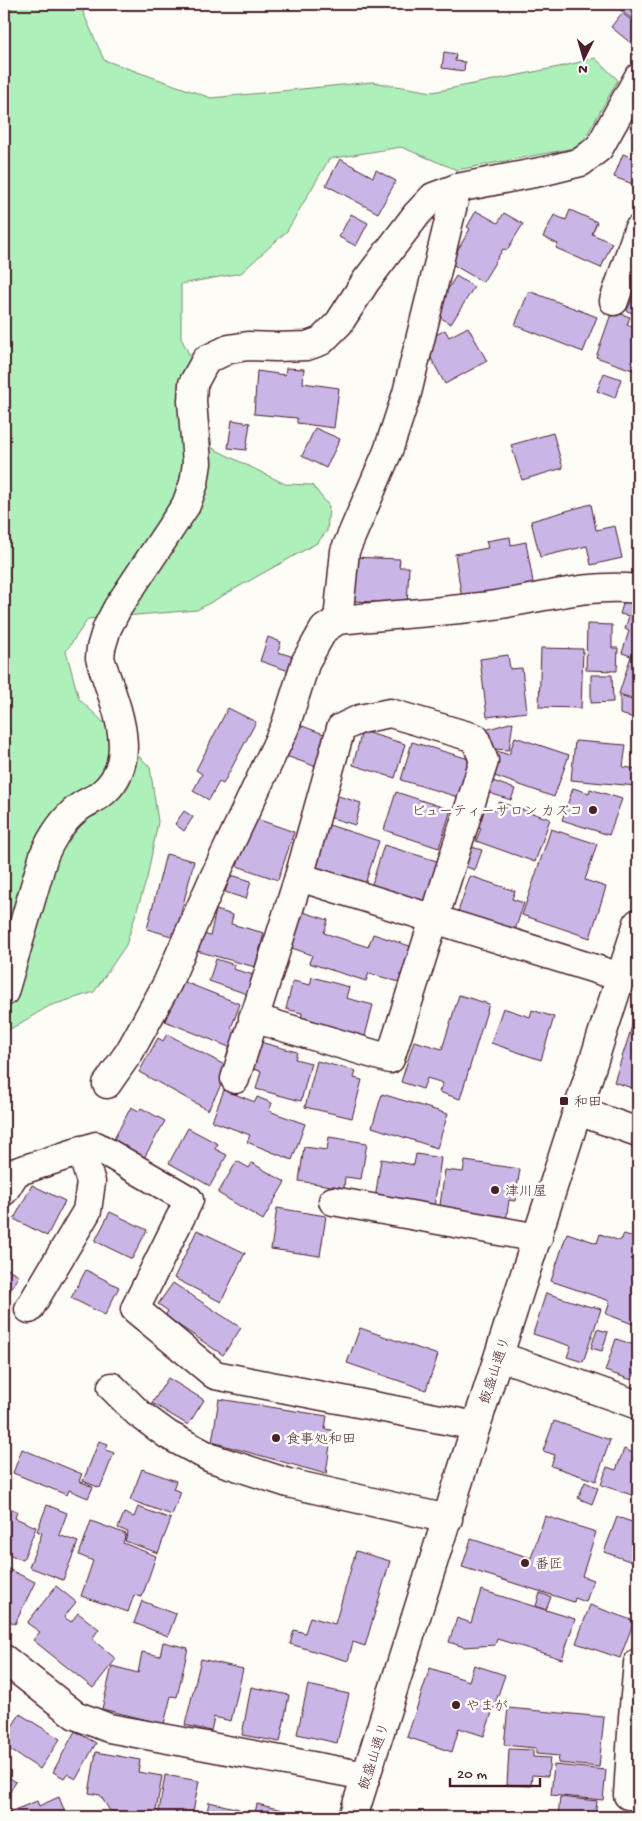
<svg xmlns="http://www.w3.org/2000/svg" width="642" height="1821" font-family="'Gochi Hand','Klee One',sans-serif">
<rect width="100%" height="100%" fill="#fdfcf7"/>
<filter id="ink" filterUnits="userSpaceOnUse"><feTurbulence type="fractalNoise" baseFrequency=".02" numOctaves="2"/><feDisplacementMap in="SourceGraphic" scale="10" xChannelSelector="R" yChannelSelector="G"/><feConvolveMatrix kernelMatrix="1 2 1 2 8 2 1 2 1" color-interpolation-filters="sRGB"/></filter>
<g filter="url(#ink)">
<path fill="#aef0b9" stroke="#7c8872" d="M4 4H83V12L104 60 211 98 372 82 433 92 564 66 595 58 618 80 580 147 457 170 401 147 329 159 287 231 241 273 181 284V338L204 384 212 448 285 484 312 485 329 506 327 531 317 543 197 610 88 619 66 651 79 699 150 767 158 822 147 878 126 945 94 992 49 1006 4 1033Z"/>
<g fill="#cab6e6" stroke="#4a1f2b">
<path d="M613 4H638V24Z"/>
<path d="M622 13 638 26V47L637 48 611 27Z"/>
<path d="M444 52 456 54 455 61 465 62 464 71 442 68Z"/>
<path d="M638 145V186L614 177 623 154 633 158Z"/>
<path d="M340 159 373 177 376 170 396 181 378 213 326 185Z"/>
<path d="M570 210 597 222 592 234 612 243 601 268 556 248 558 244 543 237 554 215 566 220Z"/>
<path d="M476 211 498 223 504 213 523 224 507 250 503 249 483 282 450 263 470 229 467 227Z"/>
<path d="M351 214 368 223 356 246 339 237Z"/>
<path d="M456 276 474 287 451 324 433 313Z"/>
<path d="M638 283V315L627 311Z"/>
<path d="M529 291 597 317 583 352 515 325Z"/>
<path d="M612 311 630 317 627 325 635 328 632 336 638 339V372L596 357Z"/>
<path d="M468 327 487 361 445 384 426 349 427 340 445 330 449 337Z"/>
<path d="M286 368 304 369 303 383 339 388 334 428 297 423V418L254 414 257 371 285 375Z"/>
<path d="M604 373 621 379 615 398 597 391Z"/>
<path d="M232 420 250 423 246 450 228 448Z"/>
<path d="M315 428 340 439 326 468 302 456Z"/>
<path d="M553 433 563 468 522 480 511 445Z"/>
<path d="M591 504 596 530 615 526 622 558 591 565 587 546 540 557 531 521Z"/>
<path d="M510 537 511 545 526 542 534 588 462 599 455 554 488 548 486 541Z"/>
<path d="M352 557 400 559 399 567H409L407 606 396 603 351 601Z"/>
<path d="M625 597 638 601V700L619 694 631 656 622 653 629 631 625 629 629 616 620 614Z"/>
<path d="M587 624 612 625V648H618L617 671 586 670Z"/>
<path d="M268 637 281 642 278 652 297 658 292 672 260 661Z"/>
<path d="M541 648 583 649 581 708 539 707Z"/>
<path d="M508 655 510 669 522 668 527 712 487 717 480 659Z"/>
<path d="M591 675H612L613 702 591 703Z"/>
<path d="M620 696 638 702V719L620 714Z"/>
<path d="M228 708 256 722 223 784 219 782 209 800 193 791 202 774 196 770Z"/>
<path d="M513 722 509 750 494 749 485 730Z"/>
<path d="M297 724 329 736 317 767 286 756Z"/>
<path d="M362 731 405 744 395 778 353 765Z"/>
<path d="M515 737 569 755 554 797 489 774 497 751 509 755Z"/>
<path d="M575 741 626 745 623 767 638 769 636 786 571 780Z"/>
<path d="M412 742 469 759 458 797 401 780Z"/>
<path d="M490 780 515 789 511 800 486 792Z"/>
<path d="M573 788 589 793 590 789 622 799 609 835 562 820Z"/>
<path d="M396 792 451 810 439 848 384 830Z"/>
<path d="M335 795 361 803 355 825 329 817Z"/>
<path d="M499 802 550 819 535 862 476 841 481 828 475 826 482 805 496 810Z"/>
<path d="M184 811 193 817 184 831 175 824Z"/>
<path d="M254 818 294 832 278 880 237 866Z"/>
<path d="M329 825 379 841 365 884 315 868Z"/>
<path d="M551 829 597 844 585 880 606 887 590 938 522 915Z"/>
<path d="M384 845 440 862 427 904 371 887Z"/>
<path d="M468 846 482 850 475 870 461 865Z"/>
<path d="M166 854 194 861 175 937 147 929Z"/>
<path d="M231 875 251 881 246 899 225 892Z"/>
<path d="M470 876 515 891 512 899 524 903 515 930 458 912Z"/>
<path d="M216 910 233 915 231 924 264 933 255 967 197 951 201 933 210 936Z"/>
<path d="M297 910 328 920 324 933 368 947 373 934 416 948 405 984 369 973 366 981 309 963 312 955 286 946Z"/>
<path d="M216 959 235 965 233 969 257 976 250 995 209 981Z"/>
<path d="M312 977 349 987 346 998 373 1005 364 1040 325 1030 326 1025 301 1019 302 1013 286 1009 293 981 310 985Z"/>
<path d="M182 981 240 1004 231 1028 236 1030 229 1047 165 1021Z"/>
<path d="M459 995 489 1004 460 1099 439 1092 443 1083 427 1078 423 1089 401 1082 414 1041 442 1049Z"/>
<path d="M503 1008 530 1017 532 1010 554 1017 541 1060 491 1043Z"/>
<path d="M636 1014 638 1015V1090L614 1082Z"/>
<path d="M167 1034 230 1068 208 1110 139 1072 158 1038 163 1041Z"/>
<path d="M260 1042 297 1052 295 1059 311 1063 301 1101 256 1089 261 1071 253 1069Z"/>
<path d="M317 1061 356 1071 354 1078 362 1080 352 1118 305 1107Z"/>
<path d="M224 1090 255 1102 257 1097 272 1103 269 1111 305 1124 292 1160 247 1142 250 1135 212 1121Z"/>
<path d="M382 1094 448 1114 437 1148 372 1127Z"/>
<path d="M131 1107 139 1111 141 1108 165 1121 144 1158 113 1141Z"/>
<path d="M188 1128 218 1144 215 1149 227 1155 210 1186 169 1163Z"/>
<path d="M329 1137 367 1143 361 1179 345 1177 344 1188 299 1181 304 1147 327 1150Z"/>
<path d="M416 1154 441 1158 434 1208 375 1199 381 1159 414 1165Z"/>
<path d="M237 1161 249 1168 252 1163 285 1182 263 1220 218 1193Z"/>
<path d="M465 1161 520 1169 515 1201 509 1200 506 1222 439 1212 445 1170 463 1172Z"/>
<path d="M32 1185 65 1201 47 1236 14 1219Z"/>
<path d="M277 1208 326 1216 320 1256 271 1249Z"/>
<path d="M110 1212 147 1230 132 1259 95 1241Z"/>
<path d="M197 1230 245 1253 221 1302 174 1278Z"/>
<path d="M567 1233 597 1243 600 1234 620 1241 624 1234 638 1238V1326L606 1314 610 1301 551 1281Z"/>
<path d="M4 1267 19 1275 4 1302Z"/>
<path d="M86 1270 119 1287 105 1315 71 1298Z"/>
<path d="M173 1283 241 1328 223 1355 165 1316 168 1311 158 1304Z"/>
<path d="M546 1293 591 1307 592 1306 601 1309 583 1362 567 1357 571 1346 533 1334Z"/>
<path d="M360 1328 438 1355 426 1390 347 1363Z"/>
<path d="M597 1329 608 1332 602 1351 591 1348Z"/>
<path d="M616 1339 638 1346V1362L632 1380 605 1371Z"/>
<path d="M168 1378 204 1400 188 1425 152 1403Z"/>
<path d="M219 1399 327 1416 325 1429 332 1430 326 1474 212 1442Z"/>
<path d="M554 1421 610 1440 596 1481 551 1466 555 1455 543 1451Z"/>
<path d="M99 1441 108 1444 106 1450 114 1453 100 1488 83 1481Z"/>
<path d="M22 1449 82 1474 79 1481 93 1487 88 1498 69 1490 67 1495 13 1473Z"/>
<path d="M624 1449 638 1455V1497L601 1485 607 1467 616 1470Z"/>
<path d="M142 1469 176 1481 173 1489 181 1492 172 1515 130 1500Z"/>
<path d="M585 1482 598 1488 592 1504 578 1498Z"/>
<path d="M47 1505 67 1513 59 1535 78 1542 63 1580 29 1567 42 1533 37 1531Z"/>
<path d="M4 1506 17 1511 15 1518 36 1527 23 1560 8 1554 6 1557 4 1556Z"/>
<path d="M138 1507 171 1519 158 1553 125 1541 128 1532 118 1528 124 1513 134 1517Z"/>
<path d="M545 1516 596 1532 582 1576 593 1580 586 1602 575 1598 574 1602 462 1567 471 1539 531 1558Z"/>
<path d="M617 1517 638 1524V1564L604 1552Z"/>
<path d="M91 1521 126 1534 123 1543 156 1556 142 1597 134 1595 128 1612 81 1596 93 1561 79 1555Z"/>
<path d="M356 1551 390 1561 365 1646 353 1642 348 1661 290 1644 294 1630 305 1633 310 1617 335 1624Z"/>
<path d="M4 1567 35 1582 15 1624 4 1618Z"/>
<path d="M56 1586 76 1602 64 1617 71 1622 78 1613 99 1629 92 1639 116 1659 93 1688 33 1640 40 1632 27 1623Z"/>
<path d="M481 1590 575 1619 562 1659 497 1639 495 1645 464 1647 449 1642 457 1618 471 1623Z"/>
<path d="M540 1593 551 1597 546 1610 536 1606Z"/>
<path d="M142 1601 176 1614 168 1636 134 1623Z"/>
<path d="M590 1605 634 1621 620 1658 576 1643Z"/>
<path d="M163 1642 188 1648 177 1697 171 1696 164 1724 102 1709 112 1666 138 1673 142 1652 160 1656Z"/>
<path d="M201 1659 243 1669 231 1721 214 1717 211 1731 185 1725Z"/>
<path d="M474 1665 505 1675 484 1736 459 1728 452 1752 407 1737 430 1668 469 1681Z"/>
<path d="M308 1685 349 1694 337 1743 297 1734Z"/>
<path d="M251 1687 289 1695 280 1742 242 1735Z"/>
<path d="M508 1708 604 1717 599 1767 558 1763 559 1756 536 1754V1748L504 1745Z"/>
<path d="M20 1714 60 1739 40 1769 4 1746V1739Z"/>
<path d="M75 1731 96 1743 76 1779 67 1774 64 1778 53 1772Z"/>
<path d="M509 1749 533 1750V1757L550 1758 548 1776 532 1775 531 1786 507 1785Z"/>
<path d="M96 1752 140 1760 138 1772 162 1776 155 1817H145L110 1811 100 1795 89 1793Z"/>
<path d="M554 1765 606 1770 603 1800 551 1795Z"/>
<path d="M4 1774 16 1782 4 1801Z"/>
<path d="M165 1775 199 1781 192 1817H158Z"/>
<path d="M59 1797 67 1817H4V1814L37 1801 39 1806Z"/>
<path d="M560 1797 597 1801 595 1817H558Z"/>
<path d="M209 1802 239 1809 237 1817H206Z"/>
<path d="M257 1804 307 1816V1817H254Z"/>
</g>
<g fill="none" stroke-linecap="round" stroke-linejoin="round">
<defs>
<g id="street">
<path d="M614 301 638 230"/>
<path d="M338 620 345 551 388 451 407 393 457 188 545 171 581 162 599 148 638 78"/>
<path d="M299 877 621 977"/>
<path d="M4 992 44 855C52 837 62 821 77 809 84 803 93 800 100 795 145 761 112 699 100 658L101 648 107 628 118 607 186 505 194 483 197 463 192 401 193 384 206 360 229 349 248 346 276 347 307 346 321 341 339 323 366 281 417 214 433 197 457 188"/>
<path d="M235 1079 299 877 341 728 360 719 390 713 475 738 484 761 390 1059 253 1018"/>
<path d="M107 1084 130 1051 167 984 212 882 285 727 306 661 324 629 338 620C390 615 443 612 495 605 543 598 589 583 638 589"/>
<path d="M578 1111 638 1132"/>
<path d="M4 1191 16 1172 96 1146 189 1200 135 1309 215 1375 476 1426"/>
<path d="M333 1201 538 1238"/>
<path d="M29 1309 87 1211 91 1182 81 1150"/>
<path d="M499 1356 638 1405"/>
<path d="M112 1387 138 1413 168 1435 211 1458 288 1483 448 1519"/>
<path d="M4 1659 75 1715 109 1728 366 1776"/>
<path d="M638 1663 633 1717 628 1795H638"/>
</g>
<path id="secondary" d="M353 1817 476 1426 638 923"/>
</defs>
<use href="#street" stroke="#4a1f2b" stroke-width="31"/>
<use href="#secondary" stroke="#4a1f2b" stroke-width="31"/>
<use href="#street" stroke="#fdfcf7" stroke-width="28"/>
<use href="#secondary" stroke="#fdfcf7" stroke-width="28"/>
</g>
</g>
<g fill="#4a1f2b" stroke="#fdfcf7" stroke-width="2">
<circle cx="593" cy="810" r="5"/>
<rect x="559" y="1096" width="10" height="10" rx="2.5"/>
<circle cx="495" cy="1190" r="5"/>
<circle cx="276" cy="1438" r="5"/>
<circle cx="525" cy="1563" r="5"/>
<circle cx="456" cy="1705" r="5"/>
</g>
<g text-anchor="middle" stroke-width="5" stroke-linejoin="round" paint-order="stroke">
<g font-size="14" fill="#4a1f2b" stroke="#fdfcf7" text-anchor="start">
<text x="583" y="815" text-anchor="end">ビューティーサロン カズコ</text>
<text x="574" y="1106">和田</text>
<text x="505" y="1195">津川屋</text>
<text x="286" y="1443">食事処和田</text>
<text x="535" y="1568">番匠</text>
<text x="466" y="1710">やまが</text>
</g>
<g font-size="14" fill="#4a1f2b" stroke="#fdfcf7">
<text transform="translate(494 1370) rotate(-72)" y="5">飯盛山通り</text>
<text transform="translate(373 1756) rotate(-72)" y="5">飯盛山通り</text>
</g>
</g>
<rect width="642" height="1821" fill="none" stroke="#fdfcf7" stroke-width="20"/>
<rect x="10" y="10" width="622" height="1801" fill="none" stroke="#4a1f2b" stroke-width="2" filter="url(#ink)"/>
<g transform="translate(584 58) rotate(185)" stroke="#fdfcf7" stroke-width="4" paint-order="stroke">
<path d="M0-4L9 19L0 12L-9 19Z" fill="#4a1f2b"/>
<text y="-8" font-size="14" font-weight="bold" text-anchor="middle" fill="#4a1f2b">N</text>
</g>
<path d="M450 1778v8h90v-8" fill="none" stroke="#4a1f2b" stroke-width="2.5"/>
<text x="457" y="1778" font-size="15" fill="#4a1f2b" stroke="#fdfcf7" stroke-width="4" paint-order="stroke">20 m</text>
</svg>
